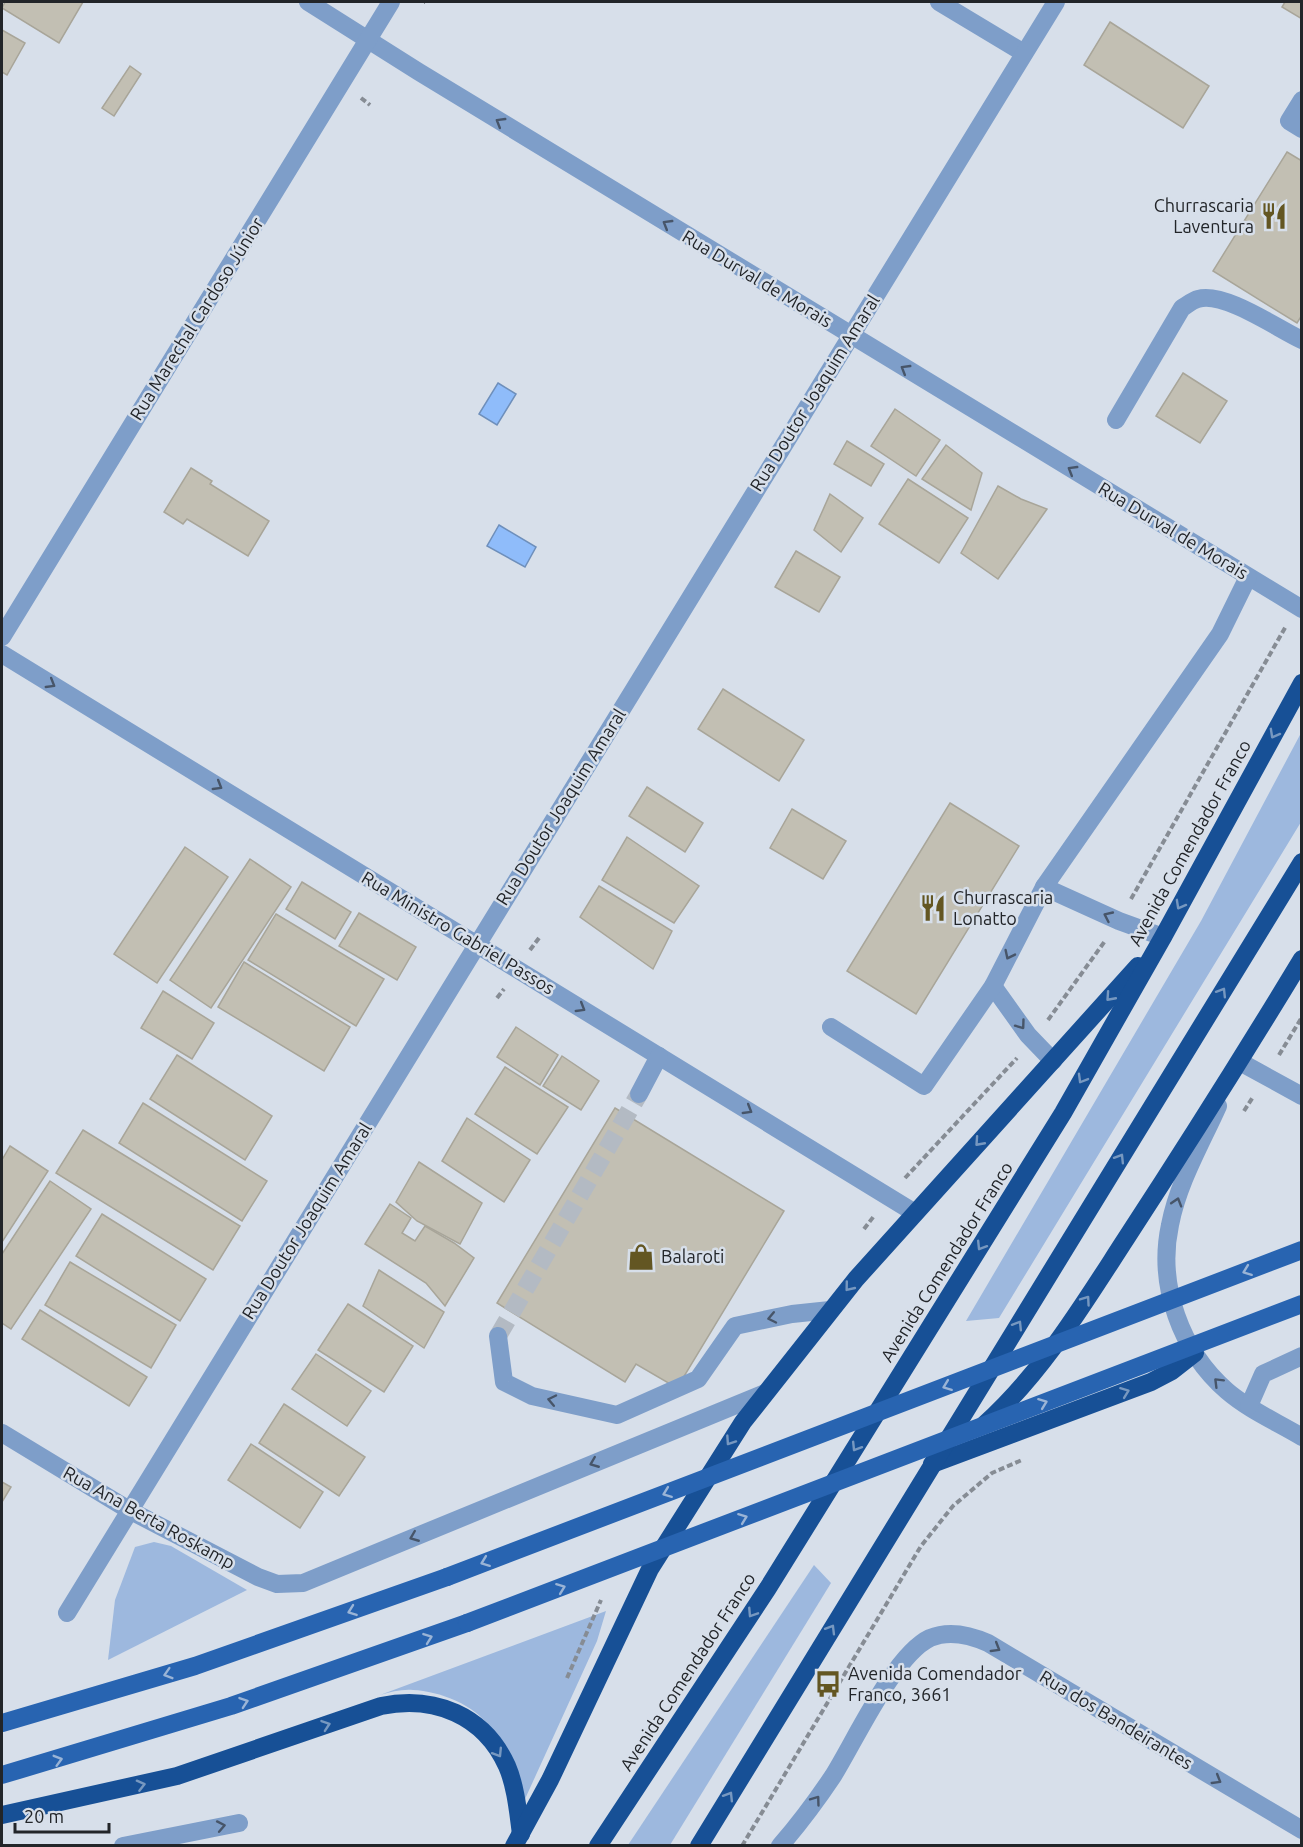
<svg xmlns="http://www.w3.org/2000/svg" width="1303" height="1847" font-family="Ubuntu,sans-serif">
<rect width="100%" height="100%" fill="#d7dfea"/>
<g fill="#9db8de">
<path d="M1301 733V822L999 1318 966 1321 1201 921Z"/>
<path d="M154 1542 171 1546 247 1590 108 1660 115 1600 135 1547Z"/>
<path d="M814 1565 831 1583 670 1845H628Z"/>
<path d="M606 1611 597 1641 525 1799C514 1776 504 1750 490 1728 476 1705 439 1691 413 1690 402 1689 391 1692 380 1695Z"/>
</g>
<g fill="#8fbcfa" stroke="#6e8fbb" stroke-width="1.5">
<path d="M498 383 516 394 497 425 479 414Z"/>
<path d="M499 525 536 547 525 567 487 546Z"/>
</g>
<g fill="#c2bfb3" stroke="#a8a599" stroke-width="1.5">
<path d="M5 2H83L59 43 2 8Z"/>
<path d="M1285 2H1302V19L1282 7Z"/>
<path d="M1110 22 1209 86 1183 128 1084 65Z"/>
<path d="M2 30 25 43 7 75 2 72Z"/>
<path d="M130 66 141 74 114 116 102 108Z"/>
<path d="M1287 152 1302 161V315L1297 323 1213 271Z"/>
<path d="M1183 373 1227 401 1200 443 1156 416Z"/>
<path d="M895 409 940 440 916 476 871 446Z"/>
<path d="M847 441 884 464 871 486 834 464Z"/>
<path d="M946 445 982 473 971 510 922 479Z"/>
<path d="M191 468 212 481 210 484 269 521 248 556 187 519 183 524 164 512Z"/>
<path d="M908 479 968 518 939 563 879 524Z"/>
<path d="M998 486 1021 499 1047 509 998 579 961 553Z"/>
<path d="M830 494 863 518 841 552 814 530Z"/>
<path d="M796 551 840 577 819 612 775 587Z"/>
<path d="M723 689 804 740 779 781 698 729Z"/>
<path d="M647 787 703 823 685 852 629 816Z"/>
<path d="M950 803 1019 846 916 1014 847 971Z"/>
<path d="M792 809 846 841 823 879 770 848Z"/>
<path d="M627 837 699 886 674 923 602 880Z"/>
<path d="M185 847 228 877 157 983 114 954Z"/>
<path d="M250 859 291 887 211 1008 170 980Z"/>
<path d="M302 882 351 912 335 939 286 909Z"/>
<path d="M599 886 672 931 653 969 580 917Z"/>
<path d="M359 913 416 947 397 980 339 946Z"/>
<path d="M276 914 384 979 356 1026 248 960Z"/>
<path d="M244 962 350 1027 324 1071 218 1007Z"/>
<path d="M163 991 214 1023 192 1059 141 1028Z"/>
<path d="M516 1027 558 1055 540 1085 497 1057Z"/>
<path d="M177 1055 272 1116 245 1160 150 1099Z"/>
<path d="M562 1056 599 1081 581 1110 543 1086Z"/>
<path d="M505 1067 568 1107 537 1154 475 1114Z"/>
<path d="M143 1103 267 1181 242 1221 119 1143Z"/>
<path d="M615 1108 784 1211 677 1388 636 1364 625 1382 497 1303Z"/>
<path d="M467 1118 530 1160 504 1202 442 1161Z"/>
<path d="M83 1130 240 1226 213 1270 56 1173Z"/>
<path d="M10 1146 48 1171 2 1242V1160Z"/>
<path d="M419 1162 482 1203 460 1244 417 1221 396 1202Z"/>
<path d="M50 1181 91 1209 11 1329 2 1323V1254Z"/>
<path d="M390 1204 411 1218 402 1233 415 1241 425 1226 454 1243 474 1258 445 1306 426 1283 365 1244Z"/>
<path d="M102 1214 206 1279 180 1321 76 1256Z"/>
<path d="M70 1262 176 1325 151 1368 45 1305Z"/>
<path d="M379 1270 444 1312 424 1348 363 1306Z"/>
<path d="M348 1304 413 1346 384 1392 318 1350Z"/>
<path d="M40 1310 147 1377 129 1406 22 1339Z"/>
<path d="M316 1354 371 1391 347 1426 292 1389Z"/>
<path d="M284 1404 365 1457 339 1496 259 1443Z"/>
<path d="M251 1444 323 1492 300 1528 228 1480Z"/>
<path d="M2 1482 11 1487 2 1502Z"/>
</g>
<g fill="none" stroke-linecap="round" stroke-linejoin="round">
<path stroke="#b3bac3" stroke-width="18" stroke-dasharray="18 9" stroke-linecap="butt" d="M498 1336 639 1094"/>
<g stroke="#868c94" stroke-width="4" stroke-dasharray="6 3" stroke-linecap="butt">
<path d="M424 2H425"/>
<path d="M361 98 370 105"/>
<path d="M1131 899 1286 626"/>
<path d="M530 950 539 938"/>
<path d="M497 998 504 989"/>
<path d="M1048 1020 1105 941"/>
<path d="M1279 1055 1302 1017"/>
<path d="M1244 1111 1253 1097"/>
<path d="M905 1178 1017 1058"/>
<path d="M864 1229 874 1216"/>
<path d="M567 1678 601 1600"/>
<path d="M742 1846 921 1546 953 1506 992 1473 1022 1460"/>
</g>
<g stroke="#7e9ec9" stroke-width="18">
<path d="M308 2 419 72 1302 609"/>
<path d="M939 2 1024 53"/>
<path d="M1302 100 1289 121 1302 129"/>
<path d="M1116 420 1182 308C1187 305 1193 300 1198 299 1224 291 1278 329 1302 340"/>
<path d="M2 637 391 2"/>
<path d="M2 654 915 1213"/>
<path d="M1044 887 1119 921 1163 937"/>
<path d="M993 986 1028 1035 1053 1061"/>
<path d="M831 1027 924 1086 993 986 1044 887 1220 634 1248 577"/>
<path d="M1240 1062 1302 1096"/>
<path d="M639 1094 659 1056"/>
<path d="M1218 1106C1201 1144 1178 1183 1170 1225 1157 1285 1181 1351 1227 1391 1249 1410 1277 1422 1302 1437"/>
<path d="M498 1336 504 1382 532 1396 617 1415 698 1379 735 1326 792 1314 830 1310"/>
<path d="M1249 1406 1263 1374 1302 1356"/>
<path d="M2 1433 129 1510 258 1577 277 1584 303 1583 765 1393"/>
<path d="M67 1613 1056 2"/>
<path d="M123 1846 239 1823"/>
<path d="M780 1846C799 1824 817 1800 833 1776 855 1741 894 1655 930 1638 949 1630 970 1635 988 1643L1302 1830"/>
</g>
<g stroke="#2864b1" stroke-width="18">
<path d="M2 1723 195 1666 447 1577"/>
<path d="M2 1775 231 1706 467 1623"/>
</g>
<g stroke="#175096" stroke-width="18">
<path d="M984 1425C1043 1372 1084 1303 1127 1237 1187 1145 1245 1053 1302 959"/>
<path d="M932 1464 1151 1382 1172 1371 1195 1353"/>
<path d="M2 1815 177 1776 381 1706C434 1695 484 1715 507 1766 516 1787 518 1812 521 1834"/>
<path d="M514 1846 550 1780 650 1569 743 1422 856 1279 1138 966"/>
<path d="M598 1846 768 1588 1063 1113 1163 937 1302 683"/>
<path d="M699 1846 1302 862"/>
</g>
<g stroke="#2864b1" stroke-width="18">
<path d="M447 1577 1302 1250"/>
<path d="M467 1623 1302 1304"/>
</g>
</g>
<defs><path id="oneway-chevron" d="M-2-3.5L2.5 0L-2 3.5" fill="none" stroke-width="1.6" stroke-linecap="round" stroke-linejoin="round" transform="scale(1.5)"/></defs>
<g stroke="#475569">
<use href="#oneway-chevron" transform="translate(500 122) rotate(-149)"/>
<use href="#oneway-chevron" transform="translate(667 224) rotate(-149)"/>
<use href="#oneway-chevron" transform="translate(905 369) rotate(-149)"/>
<use href="#oneway-chevron" transform="translate(1072 470) rotate(-149)"/>
<use href="#oneway-chevron" transform="translate(51 684) rotate(31)"/>
<use href="#oneway-chevron" transform="translate(218 786) rotate(31)"/>
<use href="#oneway-chevron" transform="translate(1108 916) rotate(-155)"/>
<use href="#oneway-chevron" transform="translate(1009 955) rotate(116)"/>
<use href="#oneway-chevron" transform="translate(581 1008) rotate(31)"/>
<use href="#oneway-chevron" transform="translate(1021 1025) rotate(54)"/>
<use href="#oneway-chevron" transform="translate(748 1110) rotate(31)"/>
<use href="#oneway-chevron" transform="translate(1177 1202) rotate(-73)"/>
<use href="#oneway-chevron" transform="translate(772 1318) rotate(168)"/>
<use href="#oneway-chevron" transform="translate(1218 1382) rotate(-135)"/>
<use href="#oneway-chevron" transform="translate(552 1400) rotate(-168)"/>
<use href="#oneway-chevron" transform="translate(594 1463) rotate(158)"/>
<use href="#oneway-chevron" transform="translate(414 1537) rotate(158)"/>
<use href="#oneway-chevron" transform="translate(996 1648) rotate(31)"/>
<use href="#oneway-chevron" transform="translate(1217 1780) rotate(31)"/>
<use href="#oneway-chevron" transform="translate(816 1800) rotate(-54)"/>
<use href="#oneway-chevron" transform="translate(221 1826) rotate(-11)"/>
</g>
<g stroke="#7798c0">
<use href="#oneway-chevron" transform="translate(1274 734) rotate(119)"/>
<use href="#oneway-chevron" transform="translate(1180 905) rotate(119)"/>
<use href="#oneway-chevron" transform="translate(1222 992) rotate(-58)"/>
<use href="#oneway-chevron" transform="translate(1110 997) rotate(132)"/>
<use href="#oneway-chevron" transform="translate(1082 1079) rotate(120)"/>
<use href="#oneway-chevron" transform="translate(979 1142) rotate(132)"/>
<use href="#oneway-chevron" transform="translate(1120 1158) rotate(-58)"/>
<use href="#oneway-chevron" transform="translate(981 1246) rotate(122)"/>
<use href="#oneway-chevron" transform="translate(849 1287) rotate(129)"/>
<use href="#oneway-chevron" transform="translate(1086 1300) rotate(-55)"/>
<use href="#oneway-chevron" transform="translate(1018 1325) rotate(-58)"/>
<use href="#oneway-chevron" transform="translate(1125 1392) rotate(-21)"/>
<use href="#oneway-chevron" transform="translate(730 1441) rotate(124)"/>
<use href="#oneway-chevron" transform="translate(856 1447) rotate(122)"/>
<use href="#oneway-chevron" transform="translate(752 1613) rotate(123)"/>
<use href="#oneway-chevron" transform="translate(831 1629) rotate(-59)"/>
<use href="#oneway-chevron" transform="translate(326 1725) rotate(-19)"/>
<use href="#oneway-chevron" transform="translate(498 1753) rotate(58)"/>
<use href="#oneway-chevron" transform="translate(141 1785) rotate(-14)"/>
<use href="#oneway-chevron" transform="translate(729 1796) rotate(-58)"/>
</g>
<g stroke="#9ab4d6">
<use href="#oneway-chevron" transform="translate(1247 1271) rotate(159)"/>
<use href="#oneway-chevron" transform="translate(947 1386) rotate(159)"/>
<use href="#oneway-chevron" transform="translate(1043 1403) rotate(-21)"/>
<use href="#oneway-chevron" transform="translate(667 1493) rotate(159)"/>
<use href="#oneway-chevron" transform="translate(743 1518) rotate(-21)"/>
<use href="#oneway-chevron" transform="translate(485 1562) rotate(159)"/>
<use href="#oneway-chevron" transform="translate(561 1588) rotate(-21)"/>
<use href="#oneway-chevron" transform="translate(352 1611) rotate(160)"/>
<use href="#oneway-chevron" transform="translate(428 1638) rotate(-20)"/>
<use href="#oneway-chevron" transform="translate(168 1674) rotate(163)"/>
<use href="#oneway-chevron" transform="translate(244 1702) rotate(-19)"/>
<use href="#oneway-chevron" transform="translate(58 1760) rotate(-16)"/>
</g>
<defs>
<symbol id="restaurant-bare" viewBox="-9 -9 18 18"><path d="M-5-6h1v4h1v-4h1v4h1v-4h1v5L-1.5 .5V6h-2V.5L-5-1ZM5-6V6H3V1.5H1.5Q1.5-4 5-6Z" fill="#635622" stroke="#d7dfea" stroke-width="2.5" paint-order="stroke"/></symbol>
<symbol id="shop-bare" viewBox="-9 -9 18 18"><path d="M-5-2.5h2.3a2.7 3.5 0 0 1 5.4 0H5L5.5 6h-11ZM-1.5-2.5h3a1.5 2.3 0 0 0-3 0Z" fill="#635622" stroke="#d7dfea" stroke-width="2.5" paint-order="stroke"/></symbol>
<symbol id="bus-bare" viewBox="-9 -9 18 18"><path d="M-5-6H5V4H4V6H2V4H-2V6H-4V4H-5ZM-3.5-4V0h7V-4ZM-3.5 1.2v1.5H-2V1.2ZM2 1.2v1.5H3.5V1.2Z" fill="#635622" stroke="#d7dfea" stroke-width="2.5" paint-order="stroke"/></symbol>
</defs>
<g fill-rule="evenodd">
<use href="#restaurant-bare" x="1255" y="197" width="38" height="38"/>
<use href="#restaurant-bare" x="914" y="889" width="38" height="38"/>
<use href="#shop-bare" x="622" y="1238" width="38" height="38"/>
<use href="#bus-bare" x="809" y="1665" width="38" height="38"/>
</g>
<g text-anchor="middle" stroke-width="5" stroke-linejoin="round" paint-order="stroke">
<g font-size="18" fill="#222529" stroke="#d7dfea" text-anchor="start">
<text x="1254" y="212" text-anchor="end">Churrascaria<tspan x="1254" dy="21">Laventura</tspan></text>
<text x="953" y="904">Churrascaria<tspan x="953" dy="21">Lonatto</tspan></text>
<text x="661" y="1263">Balaroti</text>
<text x="848" y="1680">Avenida Comendador<tspan x="848" dy="21">Franco, 3661</tspan></text>
</g>
<g font-size="18" fill="#222529" stroke="#d7dfea">
<text transform="translate(757 279) rotate(31)" y="6">Rua Durval de Morais</text>
<text transform="translate(197 319) rotate(-58)" y="6">Rua Marechal Cardoso Júnior</text>
<text transform="translate(815 393) rotate(-58)" y="6">Rua Doutor Joaquim Amaral</text>
<text transform="translate(1173 531) rotate(31)" y="6">Rua Durval de Morais</text>
<text transform="translate(561 807) rotate(-58)" y="6">Rua Doutor Joaquim Amaral</text>
<text transform="translate(1190 843) rotate(-61)" y="6">Avenida Comendador Franco</text>
<text transform="translate(458 933) rotate(31)" y="6">Rua Ministro Gabriel Passos</text>
<text transform="translate(307 1221) rotate(-58)" y="6">Rua Doutor Joaquim Amaral</text>
<text transform="translate(947 1262) rotate(-58)" y="6">Avenida Comendador Franco</text>
<text transform="translate(149 1518) rotate(29)" y="6">Rua Ana Berta Roskamp</text>
<text transform="translate(688 1672) rotate(-57)" y="6">Avenida Comendador Franco</text>
<text transform="translate(1116 1720) rotate(31)" y="6">Rua dos Bandeirantes</text>
</g>
</g>
<rect width="1303" height="1847" fill="none" stroke="#222529" stroke-width="6"/>
<path d="M15 1823v9h94v-9" fill="none" stroke="#222529" stroke-width="3"/>
<text x="24" y="1823" font-size="18" fill="#222529" stroke="#d7dfea" stroke-width="4.5" paint-order="stroke">20 m</text>
</svg>
